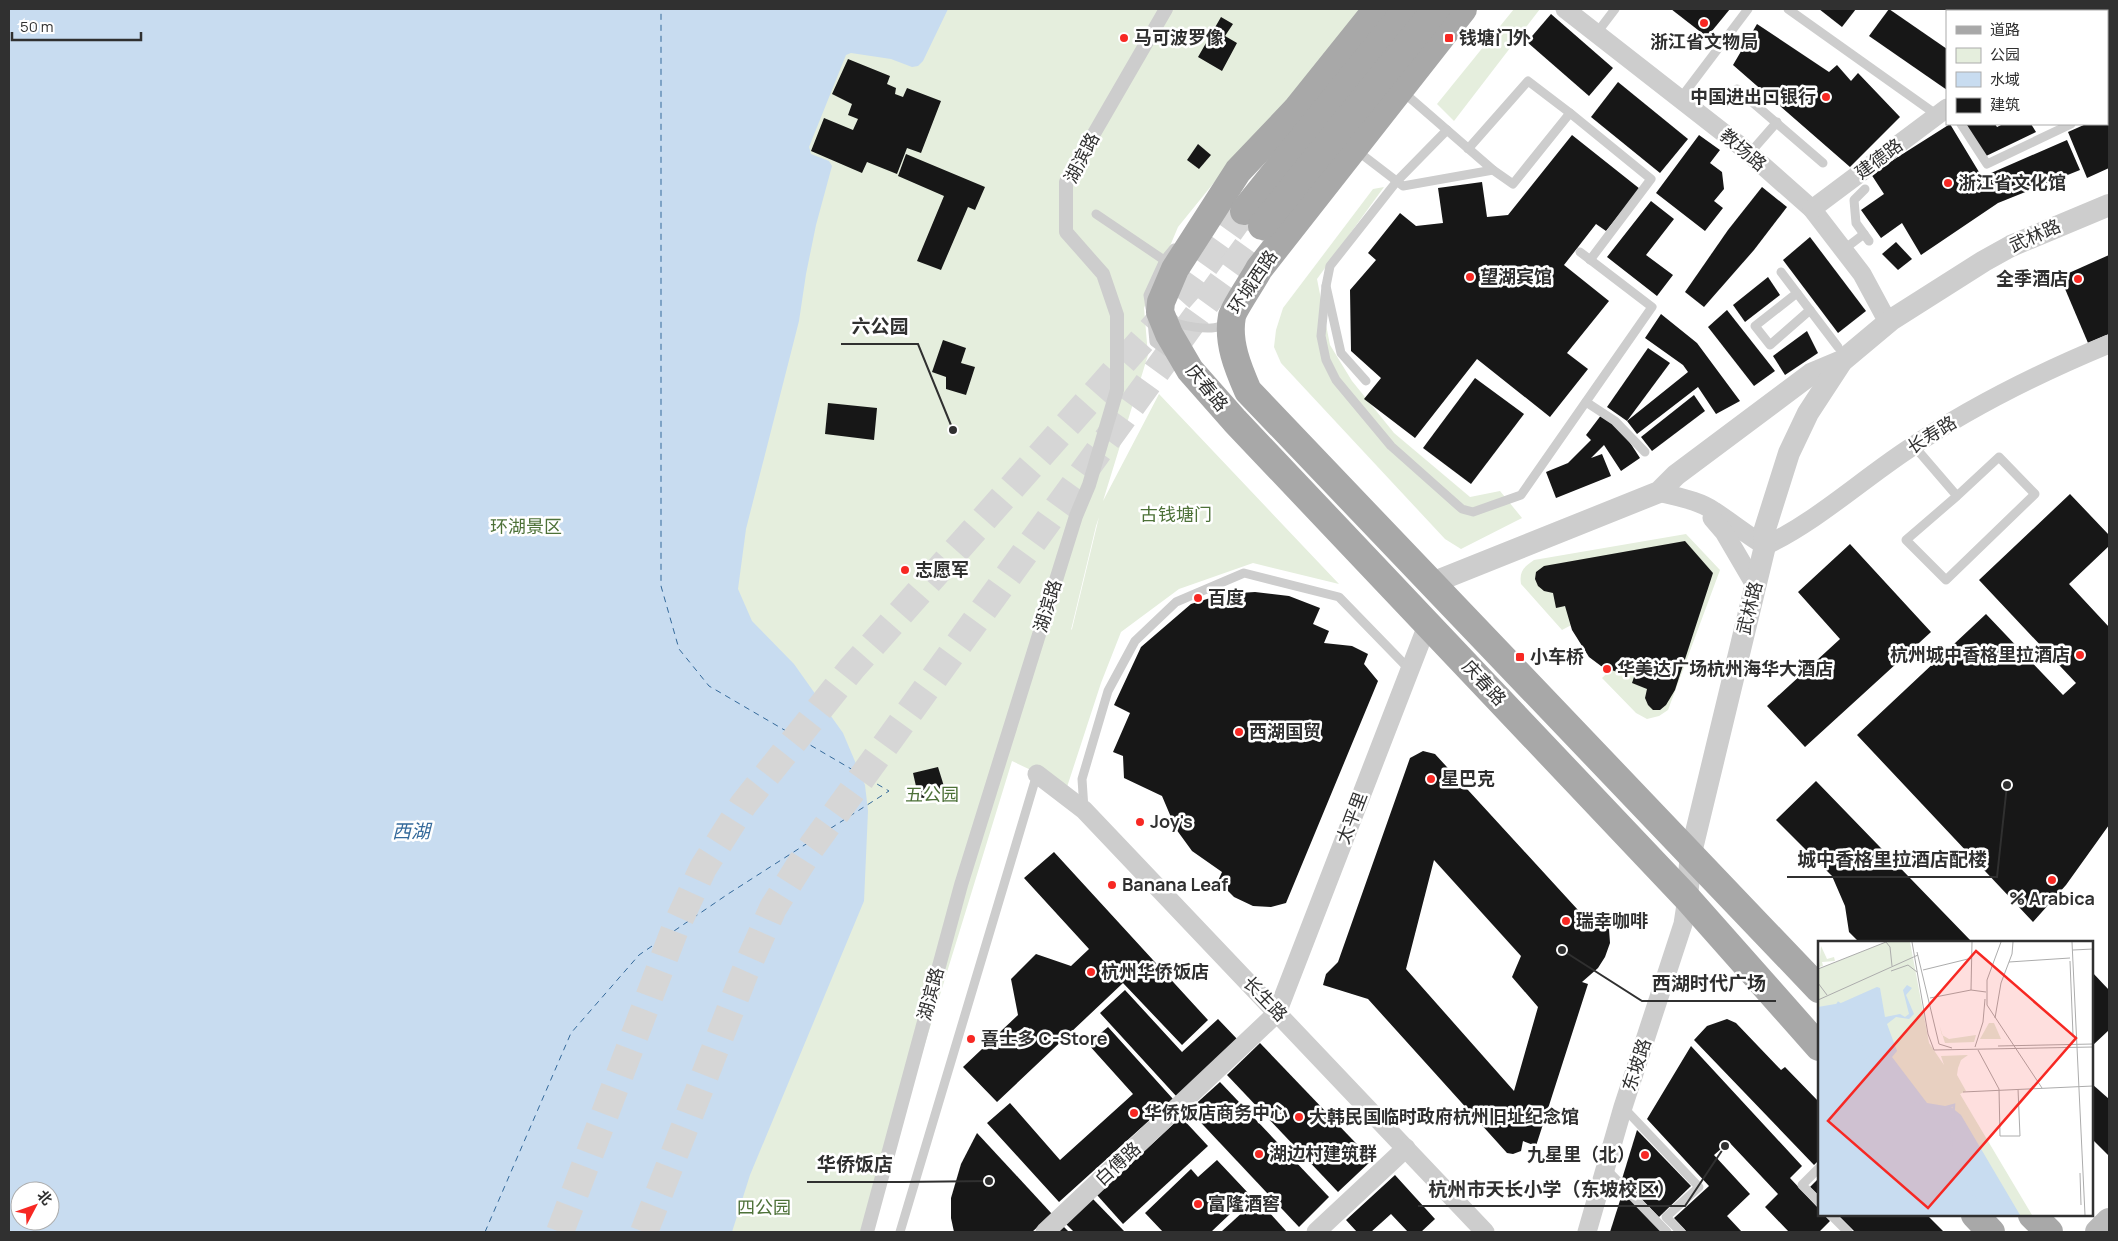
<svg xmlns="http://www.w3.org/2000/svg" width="2118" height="1241" font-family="Manrope,'Noto Sans SC',sans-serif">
<rect width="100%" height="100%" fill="#fff"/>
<g fill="#e5eedd" fill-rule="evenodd">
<path d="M9 9H1362L1305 88 1229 164 1178 227 1144 308 1148 355 1103 501 1159 394 1339 584 1253 563 1179 589 1121 632 1101 683 1067 787 1012 761 867 1232H9ZM1099 517 1072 629 1071 630 1096 526ZM20 1191H50V1221H20Z"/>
<path d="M1514 9H1540L1454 121 1437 104Z"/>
<path d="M1384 187 1317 279 1330 345 1352 381 1394 433 1470 497 1500 491 1522 518 1461 549 1445 539 1281 363 1274 347 1276 330 1283 308 1373 189Z"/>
<path d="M1686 534 1720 570 1668 710 1659 716 1647 719 1636 713 1602 678 1618 663 1579 621 1562 630 1521 584C1519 571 1524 567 1534 560Z"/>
</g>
<path fill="#c8dcf0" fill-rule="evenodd" d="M9 9H948L923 61 918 66 912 67 891 59 851 53 846 55 809 147 811 154 829 161 832 166 816 225 806 274 799 321 746 529 738 589 752 621 794 664 843 733 865 785 868 811 864 901 750 1175 732 1232H9ZM20 1191H50V1221H20Z"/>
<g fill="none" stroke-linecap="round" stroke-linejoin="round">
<path stroke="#356a9b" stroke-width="1" stroke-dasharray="6 5" stroke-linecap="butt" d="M485 1232 571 1033 639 955 728 894 889 791 709 686 679 649 661 586V9"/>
</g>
<g fill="#171717" fill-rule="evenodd">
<path d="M1671 9H1730L1707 37Z"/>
<path d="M1819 9H1856L1842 27Z"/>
<path d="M1889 9 1947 49V90L1869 36Z"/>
<path d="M1951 9H2019L2023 11H1954Z"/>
<path d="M1551 14 1613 68 1589 96 1527 42Z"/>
<path d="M1221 17 1233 24 1225 36 1237 43 1222 71 1198 57Z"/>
<path d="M1757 24 1829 72 1837 65 1851 81 1858 73 1900 117 1850 167 1733 65Z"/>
<path d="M2107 44 2109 47V83L2107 85Z"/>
<path d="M848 59 890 76 887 84 896 88 895 94 903 97 907 88 941 101 921 153 907 148 897 174 867 162 862 173 811 151 824 118 853 130 858 119 848 115 852 104 832 94Z"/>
<path d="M1618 82 1688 139 1660 173 1591 117Z"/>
<path d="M2109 114V168L2087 178 2068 132 2086 124H2107V115Z"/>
<path d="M1950 124 1982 177 2067 140 2080 170 1998 203 1921 255 1902 223 1881 238 1861 210 1884 194 1871 174Z"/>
<path d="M1965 124H1995L1997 127 2003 124H2031L2036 132 1984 157Z"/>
<path d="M1572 135 1640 189 1606 231 1596 224 1564 265 1609 301 1567 353 1588 369 1550 417 1477 359 1415 438 1364 399 1381 378 1351 351 1350 290 1376 260 1368 253 1400 213 1416 226 1443 223 1438 188 1482 182 1487 217 1508 215Z"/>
<path d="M1699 135 1720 150 1710 163 1722 172 1724 189 1714 201 1723 208 1705 231 1656 193Z"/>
<path d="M1198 144 1211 155 1199 169 1187 160Z"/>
<path d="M906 154 985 187 975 210 968 207 941 270 917 261 944 196 898 176Z"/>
<path d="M1762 187 1787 207 1754 250 1704 307 1685 292 1728 230Z"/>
<path d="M1651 201 1674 219 1646 255 1673 275 1657 296 1607 257Z"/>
<path d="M1810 237 1866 311 1838 333 1783 260Z"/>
<path d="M1896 242 1912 259 1898 270 1882 254Z"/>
<path d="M2109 255V334L2088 343 2060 277Z"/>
<path d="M1768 277 1780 295 1745 322 1733 305Z"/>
<path d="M1727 310 1775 371 1754 386 1708 327Z"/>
<path d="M1661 314 1697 343 1740 401 1716 414 1698 387 1637 434 1627 421 1688 372 1683 365 1645 338Z"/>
<path d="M1807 331 1818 353 1785 375 1773 356Z"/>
<path d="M943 340 966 348 961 363 975 367 966 395 946 389V377L932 372Z"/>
<path d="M1648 348 1670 363 1627 421 1607 407Z"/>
<path d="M1475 378 1524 414 1471 484 1423 448Z"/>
<path d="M1694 395 1705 411 1652 451 1641 437Z"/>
<path d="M828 403 877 408 874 440 825 434Z"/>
<path d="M1602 414 1627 438 1640 458 1621 471 1604 445 1591 458 1602 454 1611 476 1556 498 1546 472 1568 463 1591 440 1586 435Z"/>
<path d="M2070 494 2109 535V546L2069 584 2109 627V825L2066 885 2033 922 1857 735 1986 614 2063 695 2076 683 1979 580Z"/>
<path d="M1685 541 1713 573 1675 690 1666 705 1660 710H1653L1648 705 1645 698 1647 689 1632 683 1635 674 1617 672 1601 666 1589 657 1572 630 1565 606 1556 608 1553 593 1544 591 1538 586 1535 579 1536 572 1544 566Z"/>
<path d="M1850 544 1931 632 1805 747 1767 706 1840 639 1798 592Z"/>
<path d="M1255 592 1289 596 1320 608 1313 624 1329 631 1324 643 1352 646 1368 654 1364 664 1378 681 1286 903 1271 907 1253 906 1234 897 1218 881 1222 872 1192 851 1176 829 1162 796 1124 778 1123 756 1113 752 1130 713 1114 705 1141 647 1191 604 1223 594Z"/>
<path d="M1423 751 1435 754 1578 910 1589 911 1599 916 1609 929 1610 943 1605 957 1598 968 1582 982 1588 984 1536 1146 1523 1141 1521 1151 1513 1154 1507 1153 1368 999 1323 985 1326 974 1338 962 1410 758ZM1434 860 1521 956 1512 977 1538 1007 1514 1091 1406 969Z"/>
<path d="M938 767 947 796 920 804 913 773Z"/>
<path d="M1816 781 1972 942H1859L1849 932 1845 906 1832 876 1776 820Z"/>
<path d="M1054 852 1208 1020 1182 1045 1123 983 997 1102 963 1067 1018 1015 1011 979 1036 954 1071 966 1089 949 1024 878Z"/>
<path d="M2092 972 2109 990V1030L2092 1046Z"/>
<path d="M1125 990 1182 1052 1218 1019 1238 1040 1177 1097 1100 1013Z"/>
<path d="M1727 1019 1736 1023 1781 1070 1785 1067 1819 1102V1160L1814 1165 1694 1040 1707 1026Z"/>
<path d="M1108 1027 1173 1099 1059 1202 987 1123 1010 1103 1060 1160 1133 1094 1088 1044Z"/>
<path d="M1260 1043 1372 1160 1338 1192 1227 1075Z"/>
<path d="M1691 1046 1802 1166 1790 1178 1819 1209V1215H1824L1830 1221 1819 1232H1789L1765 1207 1778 1194 1729 1142 1714 1155 1750 1194 1727 1216 1742 1232H1687L1674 1218 1709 1186 1647 1119Z"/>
<path d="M1220 1082 1329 1197 1299 1227 1189 1110Z"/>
<path d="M2092 1084 2109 1099V1156L2092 1139Z"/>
<path d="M1181 1117 1208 1146 1123 1224 1097 1195Z"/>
<path d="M1637 1130 1691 1186 1659 1217 1622 1179Z"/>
<path d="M977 1133 1052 1214 1032 1232H954L951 1218V1198L961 1164Z"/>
<path d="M1217 1160 1250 1195 1211 1232H1163L1145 1213 1191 1169 1198 1177Z"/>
<path d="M1395 1175 1435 1219 1421 1232H1408L1391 1214 1371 1232H1357L1346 1220Z"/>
<path d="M1819 1178V1196L1810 1187Z"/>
<path d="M1623 1191 1663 1232H1610Z"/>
<path d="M1092 1198 1125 1232H1074L1065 1223Z"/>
<path d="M1257 1199 1287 1232H1221Z"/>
<path d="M1838 1215H1927L1944 1232H1855Z"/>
<path d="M1063 1226 1069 1232H1056Z"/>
</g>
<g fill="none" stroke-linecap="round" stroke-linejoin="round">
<g stroke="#d6d6d6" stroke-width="28" stroke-dasharray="28 14" stroke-linecap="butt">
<path d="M560 1232 675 929 703 868 743 805 852 668 1192 284 1244 211"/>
<path d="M644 1232 745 972 773 908 810 849 1262 226"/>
</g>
<g stroke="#cdcdcd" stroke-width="9">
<path d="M1788 9 1937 115"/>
<path d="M2099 9 2101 11"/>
<path d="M2107 18 2109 21"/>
<path d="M1596 34 1615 9"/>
<path d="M1737 89 1823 163"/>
<path d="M1680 99 1748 9"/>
<path d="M2107 107 2109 106"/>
<path d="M1961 124 1987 164 2071 124"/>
<path d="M1468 149 1528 81 1570 113"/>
<path d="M1356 150 1403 186 1493 170 1402 91"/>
<path d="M1749 154 1777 122"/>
<path d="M1493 170 1513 184 1570 113 1651 179 1590 260"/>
<path d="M1865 189 1854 200 1856 223 1869 241"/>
<path d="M1096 214 1164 260"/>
<path d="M1843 250 1864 234"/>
<path d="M1781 272 1838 347"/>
<path d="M1326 286 1321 336 1326 360 1336 380 1391 446 1462 509 1473 512 1521 495 1652 307 1580 252"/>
<path d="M1797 293 1755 326 1770 345 1810 310"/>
<path d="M1150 308 1148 295 1164 260 1174 248"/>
<path d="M1171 320C1179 326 1210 331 1220 326 1222 325 1224 322 1226 321"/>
<path d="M1152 321 1154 342 1169 353"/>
<path d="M1366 381 1341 353 1326 286 1330 266 1397 181 1447 130"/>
<path d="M1586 402 1615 421 1645 452"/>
<path d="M1914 446 1957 496 1999 457 2035 494 1946 580 1906 540 1957 496"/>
<path d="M1084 809 1082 779 1108 691 1135 641 1176 602 1244 573 1339 597 1409 669"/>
<path d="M1623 1107 1699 1187 1666 1217 1681 1232"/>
<path d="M1819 1168 1802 1185 1819 1202"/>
<path d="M1606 1169 1667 1232"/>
<path d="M1831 1215 1848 1232"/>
<path d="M900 1232 1037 774"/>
</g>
<path stroke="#cdcdcd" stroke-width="14" d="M867 1232 961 885 1076 516 1089 485 1117 390V315L1103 274 1066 232V182L1166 9"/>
<g stroke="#cdcdcd" stroke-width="19">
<path d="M1565 9 1743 148 1812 209 1862 274 1883 313 1891 320"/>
<path d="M2040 9 2044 11"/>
<path d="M1812 209 1947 108"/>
<path d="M1659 492C1677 497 1698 500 1714 511 1731 522 1747 535 1765 546 1817 521 1859 482 1907 450 1970 407 2039 373 2109 344"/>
<path d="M1712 518 1724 532 1755 585"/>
<path d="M1037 774 1084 810 1485 1232"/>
<path d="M1045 1232 1277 1013 1428 623"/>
<path d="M1316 1232 1406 1148"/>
<path d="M1587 1232 1623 1107 1683 924 1687 898"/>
</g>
<g stroke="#cdcdcd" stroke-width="22">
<path d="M1432 583 1659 492 1676 475 1811 374 1842 361"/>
<path d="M1687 898 1691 853 1765 546 1764 532 1789 453 1808 413 1842 361 1891 320 1984 261 2011 246 2109 205"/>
</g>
<path stroke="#bababa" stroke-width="26" d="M2098 1232 2109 1221"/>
<g stroke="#a8a8a8" stroke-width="28">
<path d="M1377 9 1296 110 1238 171 1175 269 1161 302 1160 312 1169 334 1190 370 1235 421 1687 898 1819 1047"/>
<path d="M1463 9 1259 269C1254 279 1234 308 1232 316 1227 342 1238 368 1248 391L1819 989"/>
<path d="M1244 211 1407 9"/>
<path d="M1262 226 1436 9"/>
<path d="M1975 1215 1991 1232"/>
<path d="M2032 1215 2049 1232"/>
</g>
</g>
<g fill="#f72823" stroke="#fff" stroke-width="2">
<circle cx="1704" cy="23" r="5"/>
<circle cx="1124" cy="38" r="5"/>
<rect x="1444" y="33" width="10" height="10" rx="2.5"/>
<circle cx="1826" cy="97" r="5"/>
<circle cx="1948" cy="183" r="5"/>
<circle cx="1470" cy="277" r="5"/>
<circle cx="2078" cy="279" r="5"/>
<circle cx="905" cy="570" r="5"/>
<circle cx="1198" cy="598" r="5"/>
<circle cx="2080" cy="655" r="5"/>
<rect x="1515" y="652" width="10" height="10" rx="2.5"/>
<circle cx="1607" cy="669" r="5"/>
<circle cx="1239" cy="732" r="5"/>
<circle cx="1431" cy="779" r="5"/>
<circle cx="1140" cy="822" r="5"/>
<circle cx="2052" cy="880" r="5"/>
<circle cx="1112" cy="885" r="5"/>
<circle cx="1566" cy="921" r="5"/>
<circle cx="1091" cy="972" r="5"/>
<circle cx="971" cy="1039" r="5"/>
<circle cx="1134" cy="1113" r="5"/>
<circle cx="1299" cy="1117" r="5"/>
<circle cx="1259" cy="1154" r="5"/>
<circle cx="1645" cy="1155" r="5"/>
<circle cx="1198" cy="1204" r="5"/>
</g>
<g text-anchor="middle" stroke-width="5" stroke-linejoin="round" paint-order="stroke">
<g font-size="18" font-weight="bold" fill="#303030" stroke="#fff" text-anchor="start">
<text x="1134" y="44">马可波罗像</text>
<text x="1459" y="44">钱塘门外</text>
<text x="1704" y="48" text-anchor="middle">浙江省文物局</text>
<text x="1816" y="103" text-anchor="end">中国进出口银行</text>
<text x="1958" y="189">浙江省文化馆</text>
<text x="1480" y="283">望湖宾馆</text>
<text x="2068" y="285" text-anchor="end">全季酒店</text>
<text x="915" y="576">志愿军</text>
<text x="1208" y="604">百度</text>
<text x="2070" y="661" text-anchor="end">杭州城中香格里拉酒店</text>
<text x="1530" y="663">小车桥</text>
<text x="1617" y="675">华美达广场杭州海华大酒店</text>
<text x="1249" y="738">西湖国贸</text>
<text x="1441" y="785">星巴克</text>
<text x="1150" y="828">Joy's</text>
<text x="1122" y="891">Banana Leaf</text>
<text x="2052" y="905" text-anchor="middle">% Arabica</text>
<text x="1576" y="927">瑞幸咖啡</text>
<text x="1101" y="978">杭州华侨饭店</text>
<text x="981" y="1045">喜士多 C-Store</text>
<text x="1144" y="1119">华侨饭店商务中心</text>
<text x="1309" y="1123">大韩民国临时政府杭州旧址纪念馆</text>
<text x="1269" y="1160">湖边村建筑群</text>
<text x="1635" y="1161" text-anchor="end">九星里（北）</text>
<text x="1208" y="1210">富隆酒窖</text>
</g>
<g font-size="18" fill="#303030" stroke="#fff">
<text transform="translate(1743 150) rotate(40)" y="6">教场路</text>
<text transform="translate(1082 158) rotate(-63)" y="6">湖滨路</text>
<text transform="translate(1879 159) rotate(-37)" y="6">建德路</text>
<text transform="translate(2035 236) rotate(-24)" y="6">武林路</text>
<text transform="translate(1253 282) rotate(-56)" y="6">环城西路</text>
<text transform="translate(1207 388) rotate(51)" y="6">庆春路</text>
<text transform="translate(1932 435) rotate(-32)" y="6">长寿路</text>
<text transform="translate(1048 606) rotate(-73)" y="6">湖滨路</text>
<text transform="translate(1750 608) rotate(-76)" y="6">武林路</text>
<text transform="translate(1484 683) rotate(47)" y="6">庆春路</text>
<text transform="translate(1352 818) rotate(-69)" y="6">太平里</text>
<text transform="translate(931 994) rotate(-75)" y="6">湖滨路</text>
<text transform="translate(1265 999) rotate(46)" y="6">长生路</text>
<text transform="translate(1637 1065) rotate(-72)" y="6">东坡路</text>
<text transform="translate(1118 1164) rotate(-43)" y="6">白傅路</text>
</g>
<g font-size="18" fill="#4d7138" stroke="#fff">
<text x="1176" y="521">古钱塘门</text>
<text x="526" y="533">环湖景区</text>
<text x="932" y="801">五公园</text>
<text x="764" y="1214">四公园</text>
</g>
<g font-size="19" font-style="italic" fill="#356a9b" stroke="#fff">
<text x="411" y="838">西湖</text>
</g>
</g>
<g transform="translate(1818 941)">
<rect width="275" height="275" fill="#fff"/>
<path d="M68 1H92L111 102 126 124 123 115 150 114 143 119 140 127 139 134 148 150 142 153 214 274H0V28ZM3 5 9 18 16 16 17 20 4 21 5 25 1 26ZM171 82H176L183 98H162ZM121 83 124 94 131 98 158 94 156 101 127 102Z" fill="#e5eedd"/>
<path d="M89 44 94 47 88 54 96 73 91 78 78 76 69 83 79 110 74 116 109 162 133 166 143 174 202 274H0V66L23 62 59 46 62 47 67 76 82 73 87 76 91 73 85 49Z" fill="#c8dcf0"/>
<path fill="none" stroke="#c8dcf0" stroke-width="2.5" d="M21 62 54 125 110 171 136 164 133 207 165 274M0 97 21 61"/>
<path fill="none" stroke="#acacac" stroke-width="1" d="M94 1 110 93 116 109 275 106M183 1 169 39V64L224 147M254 1 267 274M255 9 275 8M99 11 121 103 134 107M252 20 255 94M191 21 252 17M0 28 68 1 72 6 74 25M105 29 154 17M73 30 90 24 99 31M0 42 9 54M153 49 154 1M112 57 153 49 168 51M0 59 100 14M177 77 183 42 194 13 195 1M180 105 275 103M157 106 165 81 167 58M160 109 181 148 182 195H202L200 148M145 151 275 145M262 232 263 264"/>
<path fill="#f72823" fill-opacity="0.15" stroke="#f72823" stroke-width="2.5" d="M158 10 258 97 110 267 10 180Z"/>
<rect width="275" height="275" fill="none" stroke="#303030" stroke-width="2.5"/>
</g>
<path fill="none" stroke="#303030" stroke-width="2" d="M953 430L918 344H841M2007 785L1997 877H1787M1562 950L1642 1001H1776M989 1181L903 1182H807M1725 1146L1685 1206H1418"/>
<g fill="#303030" stroke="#fff" stroke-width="2">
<circle cx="953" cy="430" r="5"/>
<circle cx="2007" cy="785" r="5"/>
<circle cx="1562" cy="950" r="5"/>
<circle cx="989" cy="1181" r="5"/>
<circle cx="1725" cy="1146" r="5"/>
</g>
<g font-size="19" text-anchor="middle" font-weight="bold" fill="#303030" stroke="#fff" stroke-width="5" stroke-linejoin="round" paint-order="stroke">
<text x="880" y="333">六公园</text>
<text x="1892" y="866">城中香格里拉酒店配楼</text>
<text x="1709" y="990">西湖时代广场</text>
<text x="855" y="1171">华侨饭店</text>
<text x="1552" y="1196">杭州市天长小学（东坡校区）</text>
</g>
<rect width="2118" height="1241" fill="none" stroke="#303030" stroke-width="20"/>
<rect x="1946" y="10" width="162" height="115" fill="#ffffff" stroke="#acacac"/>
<rect x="1956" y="26" width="25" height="8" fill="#a8a8a8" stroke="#acacac"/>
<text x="1990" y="35" font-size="15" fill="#303030">道路</text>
<rect x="1956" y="48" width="25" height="15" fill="#e5eedd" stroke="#acacac"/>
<text x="1990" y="60" font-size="15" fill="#303030">公园</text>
<rect x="1956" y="72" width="25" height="15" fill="#c8dcf0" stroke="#acacac"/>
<text x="1990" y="85" font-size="15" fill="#303030">水域</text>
<rect x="1956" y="98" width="25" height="15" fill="#171717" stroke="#acacac"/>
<text x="1990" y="110" font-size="15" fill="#303030">建筑</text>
<g transform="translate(35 1206) rotate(49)"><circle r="24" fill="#ffffff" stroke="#acacac"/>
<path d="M0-4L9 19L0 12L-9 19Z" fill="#f72823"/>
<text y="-8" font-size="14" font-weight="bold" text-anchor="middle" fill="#303030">北</text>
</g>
<path d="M12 32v8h129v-8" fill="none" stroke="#303030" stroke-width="2.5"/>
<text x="20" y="32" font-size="15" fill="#303030" stroke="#ffffff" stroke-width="4" paint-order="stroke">50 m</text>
</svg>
